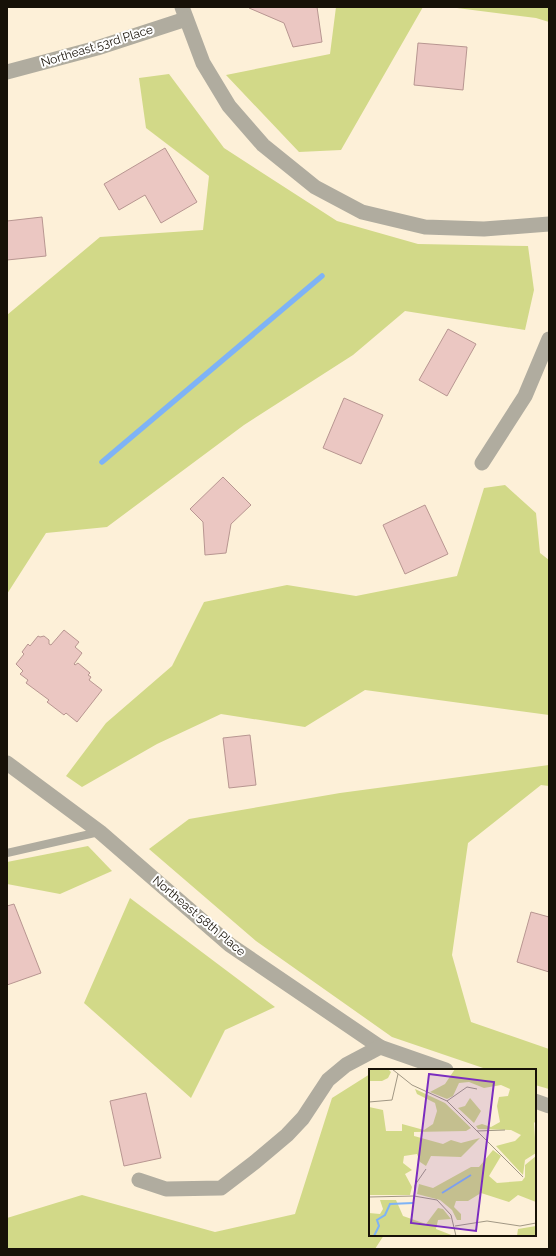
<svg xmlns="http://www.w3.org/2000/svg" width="556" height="1256" font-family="Raleway,sans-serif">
<rect width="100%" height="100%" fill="#fdf0d8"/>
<g fill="#d2d988">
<path d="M336 7H423L341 150 299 152 226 75 330 54Z"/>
<path d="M449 7H549V22L536 18Z"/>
<path d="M169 74 224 148 337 221 418 244 528 246 534 290 525 330 405 311 353 355 244 425 107 527 46 533 7 594V315L100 237 203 230 209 176 146 128 139 78Z"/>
<path d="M505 485 536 513 540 553 549 560V715L365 690 305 727 221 714 157 744 82 787 66 776 106 723 172 666 204 602 287 585 356 596 457 576 484 488Z"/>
<path d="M549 765V786L541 785 468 843 452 955 471 1022 549 1049V1089L535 1085V1070H489L392 1037 256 941 149 849 189 819 340 793Z"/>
<path d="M88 846 112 871 60 894 7 884V862Z"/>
<path d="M130 898 275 1007 225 1030 191 1098 84 1003Z"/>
<path d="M370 1074V1235H384L375 1249H7V1218L82 1195 215 1232 295 1214 332 1098Z"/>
</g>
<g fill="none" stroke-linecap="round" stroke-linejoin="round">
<path stroke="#7eb3f6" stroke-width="5.5" d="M102 462 322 276"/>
</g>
<g fill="#ebc7c2" stroke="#b89691">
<path d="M249 7H317L322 42 293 47 284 23 249 8Z"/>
<path d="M418 43 467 47 463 90 414 85Z"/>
<path d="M165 148 197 202 161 223 145 195 119 210 104 184Z"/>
<path d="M42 217 46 256 7 260V221Z"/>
<path d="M448 329 476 344 447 396 419 380Z"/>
<path d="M344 398 383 415 361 464 323 448Z"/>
<path d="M223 477 251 505 231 524 226 553 205 555 203 522 190 509Z"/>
<path d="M425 505 448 554 405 574 383 525Z"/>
<path d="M64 630 79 642 75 647 82 653 74 664 75 665 78 663 90 673 88 675 91 677 89 680 102 690 77 722 66 713 64 715 47 702 49 700 26 683 28 680 20 674 23 671 16 664 24 654 22 652 28 644 30 646 38 636 40 637 44 636 49 640V644L51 645Z"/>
<path d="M250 735 256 785 229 788 223 738Z"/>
<path d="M14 904 41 973 7 985V906Z"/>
<path d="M531 912 549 917V972L517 962Z"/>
<path d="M146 1093 161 1158 124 1166 110 1101Z"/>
</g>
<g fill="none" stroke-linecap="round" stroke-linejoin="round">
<path stroke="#b0ac9f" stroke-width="8" d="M7 853 99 832"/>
<g stroke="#b0ac9f" stroke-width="15">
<path d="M182 7 203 63 229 106 263 145 315 187 362 212 425 227 484 229 549 224"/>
<path d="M7 72 97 48 186 19"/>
<path d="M482 463 525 396 549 339"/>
<path d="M7 763 100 832 230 945 380 1047 446 1070"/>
<path d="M535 1101 549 1106"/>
<path d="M139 1180 166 1189 221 1188 255 1162 287 1135 303 1118 328 1080 346 1065 380 1047"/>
</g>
</g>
<g text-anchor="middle" stroke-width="4" stroke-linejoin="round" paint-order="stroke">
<g font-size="12" fill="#171107" stroke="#fff">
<text transform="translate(97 46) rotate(-17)" y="4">Northeast 53rd Place</text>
<text transform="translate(199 916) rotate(40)" y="4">Northeast 58th Place</text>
</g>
</g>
<g transform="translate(369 1069)">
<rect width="167" height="167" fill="#fdf0d8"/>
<path d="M0 0H19L22 3 19 9 13 12H0ZM86 0H167V52L165 54 167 84 156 91 154 106 127 77 146 72 152 66 142 61 109 60 107 57 113 55 122 58 131 53 128 37 130 28 139 27 141 20 132 16 115 19 100 13 90 14 84 27 78 30 61 23 76 15ZM46 20 76 34 102 59 97 62 45 63V67L74 75 82 71 92 74 111 69 92 88 62 87 57 97 51 93 48 85 35 87 34 94 43 101 36 105 43 118 41 126H0V38L14 41 17 62H33V55L55 61 64 55 68 42 66 34 48 25ZM101 29 112 42 105 54 89 39 96 37ZM124 81 132 87 120 107 128 114 153 112 156 108V96L167 87V133L149 126 140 133 112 124 99 132H87L85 138 92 145V151H88L83 141 71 131 48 125 50 115 64 119 102 98H110ZM11 131H27L34 147 57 155 69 139 74 140 82 150 69 151 67 160 85 167H0V144L11 145 14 140ZM167 157V167H148L149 160Z" fill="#d2d988"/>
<path fill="none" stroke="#7eb3f6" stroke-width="2" d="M73 124 102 106M5 167 10 157 8 151 16 146 21 135 44 134"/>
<path fill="none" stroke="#a19784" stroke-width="1" d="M23 0 43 16 78 32 154 108M78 32 98 18 108 20M0 33 23 31 29 5M108 62 136 61M45 127 46 116 57 100M0 128 45 127 68 131 82 146 87 167M86 157 118 152 151 157 167 154"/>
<path fill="#7b2cbf" fill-opacity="0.15" stroke="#7b2cbf" stroke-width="2" d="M60 5 125 13 107 162 42 154Z"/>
<rect width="167" height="167" fill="none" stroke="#171107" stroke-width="2"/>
</g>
<rect width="556" height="1256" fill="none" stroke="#171107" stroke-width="16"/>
</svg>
